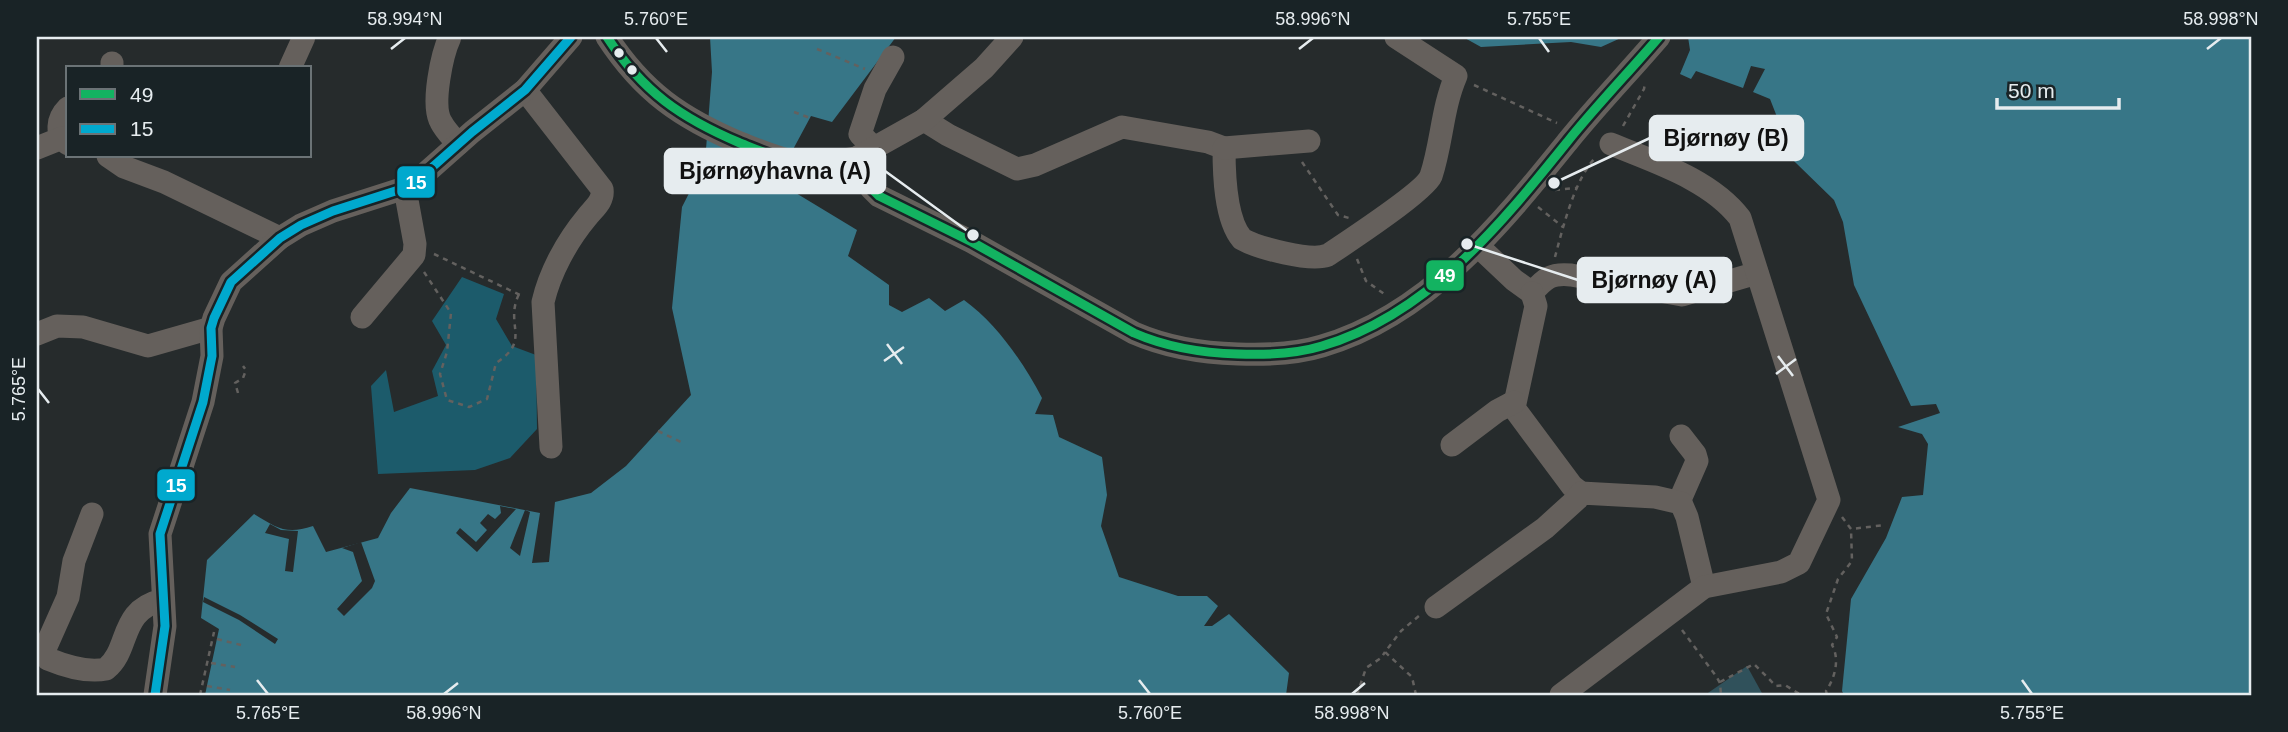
<svg xmlns="http://www.w3.org/2000/svg" width="2288" height="732" font-family="Arial,sans-serif">
<rect width="100%" height="100%" fill="#262b2c"/>
<path fill="#30515b" d="M1747 666 1763 695H1705Z"/>
<path fill="#1c5b6b" d="M462 277 504 294 496 319 512 346 536 355 537 429 510 458 475 470 378 474 371 386 386 370 394 412 438 396 432 371 446 345 432 321Z"/>
<g fill="#377687">
<path d="M710 37H896L832 122 811 116 776 181 857 230 848 256 889 285V305L902 312 929 298 945 311 964 300C997 324 1023 362 1042 398L1035 414 1053 415 1059 437 1102 457 1107 495 1101 526 1119 577 1178 596H1207L1218 606 1204 626H1212L1229 614 1289 673 1286 695H205L219 629 201 618 207 560 254 514C277 528 286 535 313 526L326 552 378 538 391 513 410 488 540 513 532 563 549 562 555 502 591 493 626 466 691 395 672 308 682 207 705 162 712 72Z"/>
<path d="M1463 37H1623L1601 47 1571 42 1481 47Z"/>
<path d="M1688 37H2251V695H1844L1842 691 1851 599 1886 538 1902 497 1923 495 1928 444 1922 434 1898 427 1940 413 1936 404 1911 406 1854 285 1843 222 1834 200 1765 133 1779 122 1770 99 1753 92 1765 69 1751 66 1743 88 1696 71 1691 79 1680 74 1690 50Z"/>
</g>
<g fill="#262b2c">
<path d="M500 506 516 509 477 552 456 533 460 528 476 542 487 530 480 523 488 514 495 519 501 513Z"/>
<path d="M525 510 530 512 520 556 510 548Z"/>
<path d="M270 524 281 530 298 531 293 572 285 571 289 539 265 533Z"/>
<path d="M361 542 375 581 372 588 344 616 337 609 362 581 353 552 342 548Z"/>
<path d="M204 597 240 615 278 639 275 644 239 620 203 602Z"/>
</g>
<g fill="none" stroke-linecap="round" stroke-linejoin="round">
<g stroke="#63615f" stroke-width="2.5" stroke-dasharray="5 5" stroke-linecap="butt">
<path d="M817 49 865 69"/>
<path d="M1474 85 1557 123"/>
<path d="M794 112 810 118"/>
<path d="M1623 126 1644 89 1645 83"/>
<path d="M1302 162 1338 215 1349 218"/>
<path d="M1555 190 1576 188"/>
<path d="M1538 207 1563 227"/>
<path d="M434 254 520 295"/>
<path d="M1555 257C1563 227 1575 178 1596 157"/>
<path d="M1357 259 1366 281 1387 296"/>
<path d="M424 272 451 313 447 352 440 374 447 400 469 407 487 399 496 363C532 340 504 325 519 294"/>
<path d="M238 393 235 383 243 378 246 370 243 366"/>
<path d="M658 431 683 443"/>
<path d="M1842 517 1851 529 1885 525"/>
<path d="M1682 630 1716 676 1720 683 1721 695"/>
<path d="M217 639 241 645"/>
<path d="M211 663 235 667"/>
<path d="M1720 682 1754 664 1776 686 1785 685 1801 695"/>
<path d="M207 686 230 690"/>
<path d="M200 695 214 632"/>
<path d="M1357 695 1366 668 1381 658 1385 652"/>
<path d="M1416 695 1412 677 1385 652 1401 631 1420 615"/>
<path d="M1827 695 1826 691C1835 678 1840 659 1832 645L1837 637 1826 614 1838 579 1852 561 1851 529"/>
</g>
<g stroke="#65605c" stroke-width="23">
<path d="M450 37C442 54 431 105 441 122 445 130 452 137 458 144"/>
<path d="M607 37C643 92 681 118 740 143 758 150 778 159 797 162 816 164 837 161 856 158L871 188 879 196 972 242 1134 333C1166 347 1203 353 1238 354 1265 355 1296 354 1322 346 1428 315 1501 224 1568 141 1597 105 1629 72 1659 37"/>
<path d="M112 68V63"/>
<path d="M290 68 304 37"/>
<path d="M525 90 602 189C604 201 594 208 587 217 567 241 550 272 543 302L551 447"/>
<path d="M68 108C57 119 55 134 68 144"/>
<path d="M924 120 948 135 1017 169 1035 165 1122 127 1208 142 1224 148C1224 173 1225 219 1242 239 1258 248 1311 262 1328 255 1346 243 1425 191 1431 176 1442 143 1442 108 1456 76L1396 37"/>
<path d="M37 148 62 138"/>
<path d="M874 148 860 134 875 89 893 57"/>
<path d="M1224 148 1309 141"/>
<path d="M108 156 124 167 164 182 280 238"/>
<path d="M856 158 924 120 984 68 1012 37"/>
<path d="M1478 246 1514 280 1532 293C1545 278 1551 273 1571 275L1682 295 1757 273"/>
<path d="M1532 293 1536 306 1514 408 1572 486 1581 493"/>
<path d="M362 317 414 255 415 244 405 189"/>
<path d="M37 334 57 326 83 327 148 346 211 328"/>
<path d="M1452 445 1497 411 1514 402"/>
<path d="M1679 502 1697 461 1695 454 1681 436"/>
<path d="M92 514 74 561 68 597 44 651 48 659C65 666 87 673 106 669 131 649 118 610 163 600"/>
<path d="M1436 607 1545 528 1577 499 1581 493 1655 497 1681 503 1687 517 1704 587"/>
<path d="M155 695 165 626 160 534 203 402 212 356 211 328 214 318 231 282 280 238 301 225 333 211 411 186 472 132 525 90 571 37"/>
<path d="M1561 695 1704 587 1781 572 1799 563 1829 500 1740 218C1710 179 1654 162 1611 144"/>
</g>
<defs>
<path id="bus-1" d="M607 37C643 92 681 118 740 143 758 150 778 159 797 162 816 164 837 161 856 158L871 188 879 196 972 242 1134 333C1166 347 1203 353 1238 354 1265 355 1296 354 1322 346 1428 315 1501 224 1568 141 1597 105 1629 72 1659 37"/>
<path id="bus-2" d="M155 695 165 626 160 534 203 402 212 356 211 328 214 318 231 282 280 238 301 225 333 211 411 186 472 132 525 90 571 37"/>
</defs>
<use href="#bus-1" stroke="#192326" stroke-width="14"/>
<use href="#bus-2" stroke="#192326" stroke-width="14"/>
<use href="#bus-1" stroke="#13b361" stroke-width="9"/>
<use href="#bus-2" stroke="#00a9ce" stroke-width="9"/>
</g>
<path fill="none" stroke="#e6ecef" stroke-width="2.5" d="M656 38 667 52M1539 38 1549 52M391 49 405 38M1299 49 1313 38M2207 49 2221 38M887 344 902 364M1778 356 1793 376M884 361 904 347M1776 374 1796 359M38 389 49 403M257 680 268 694M1139 680 1150 694M2022 680 2032 694M444 694 458 683M1352 694 1365 683"/>
<g fill="#e6ecef" stroke="#192326" stroke-width="2.5">
<circle cx="619" cy="53" r="6"/>
<circle cx="632" cy="70" r="6"/>
</g>
<path fill="none" stroke="#e6ecef" stroke-width="2.5" d="M1554 183L1650 138M973 235L885 171M1467 244L1578 280"/>
<g fill="#e6ecef" stroke="#192326" stroke-width="2.5">
<circle cx="1554" cy="183" r="7"/>
<circle cx="973" cy="235" r="7"/>
<circle cx="1467" cy="244" r="7"/>
</g>
<g fill="#e6ecef" stroke="#e6ecef" stroke-width="2.5">
<rect x="1650" y="116" width="153" height="44" rx="7"/>
<rect x="665" y="149" width="220" height="44" rx="7"/>
<rect x="1578" y="258" width="153" height="44" rx="7"/>
</g>
<g font-size="23" text-anchor="middle" font-weight="bold" fill="#111">
<text x="1726" y="146">Bjørnøy (B)</text>
<text x="775" y="179">Bjørnøyhavna (A)</text>
<text x="1654" y="288">Bjørnøy (A)</text>
</g>
<g stroke="#192326" stroke-width="2.5">
<rect x="396" y="165" width="40" height="34" rx="7" fill="#00a9ce"/>
<rect x="1425" y="259" width="40" height="33" rx="7" fill="#13b361"/>
<rect x="156" y="468" width="40" height="34" rx="7" fill="#00a9ce"/>
</g>
<g font-size="19" text-anchor="middle" font-weight="bold" fill="#fff">
<text x="416" y="189">15</text>
<text x="1445" y="282">49</text>
<text x="176" y="492">15</text>
</g>
<rect width="2288" height="732" fill="none" stroke="#192326" stroke-width="77"/>
<rect x="66" y="66" width="245" height="91" fill="#192326" stroke="#6b7376" stroke-width="2"/>
<rect x="80" y="89" width="35" height="10" fill="#13b361" stroke="#6b7376" stroke-width="2"/>
<text x="130" y="102" font-size="21" fill="#e6ecef">49</text>
<rect x="80" y="124" width="35" height="10" fill="#00a9ce" stroke="#6b7376" stroke-width="2"/>
<text x="130" y="136" font-size="21" fill="#e6ecef">15</text>
<path d="M1997 98v10h122v-10" fill="none" stroke="#e6ecef" stroke-width="3.5"/>
<text x="2008" y="98" font-size="21" fill="#e6ecef" stroke="#192326" stroke-width="5" paint-order="stroke">50 m</text>
<rect x="38" y="38" width="2212" height="656" fill="none" stroke="#e6ecef" stroke-width="2.5"/>
<g font-size="18" text-anchor="middle" fill="#e6ecef">
<text x="405" y="25">58.994°N</text>
<text x="656" y="25">5.760°E</text>
<text x="1313" y="25">58.996°N</text>
<text x="1539" y="25">5.755°E</text>
<text x="2221" y="25">58.998°N</text>
<text transform="translate(19 389) rotate(-90)" y="6">5.765°E</text>
<text x="268" y="719">5.765°E</text>
<text x="444" y="719">58.996°N</text>
<text x="1150" y="719">5.760°E</text>
<text x="1352" y="719">58.998°N</text>
<text x="2032" y="719">5.755°E</text>
</g>
</svg>
